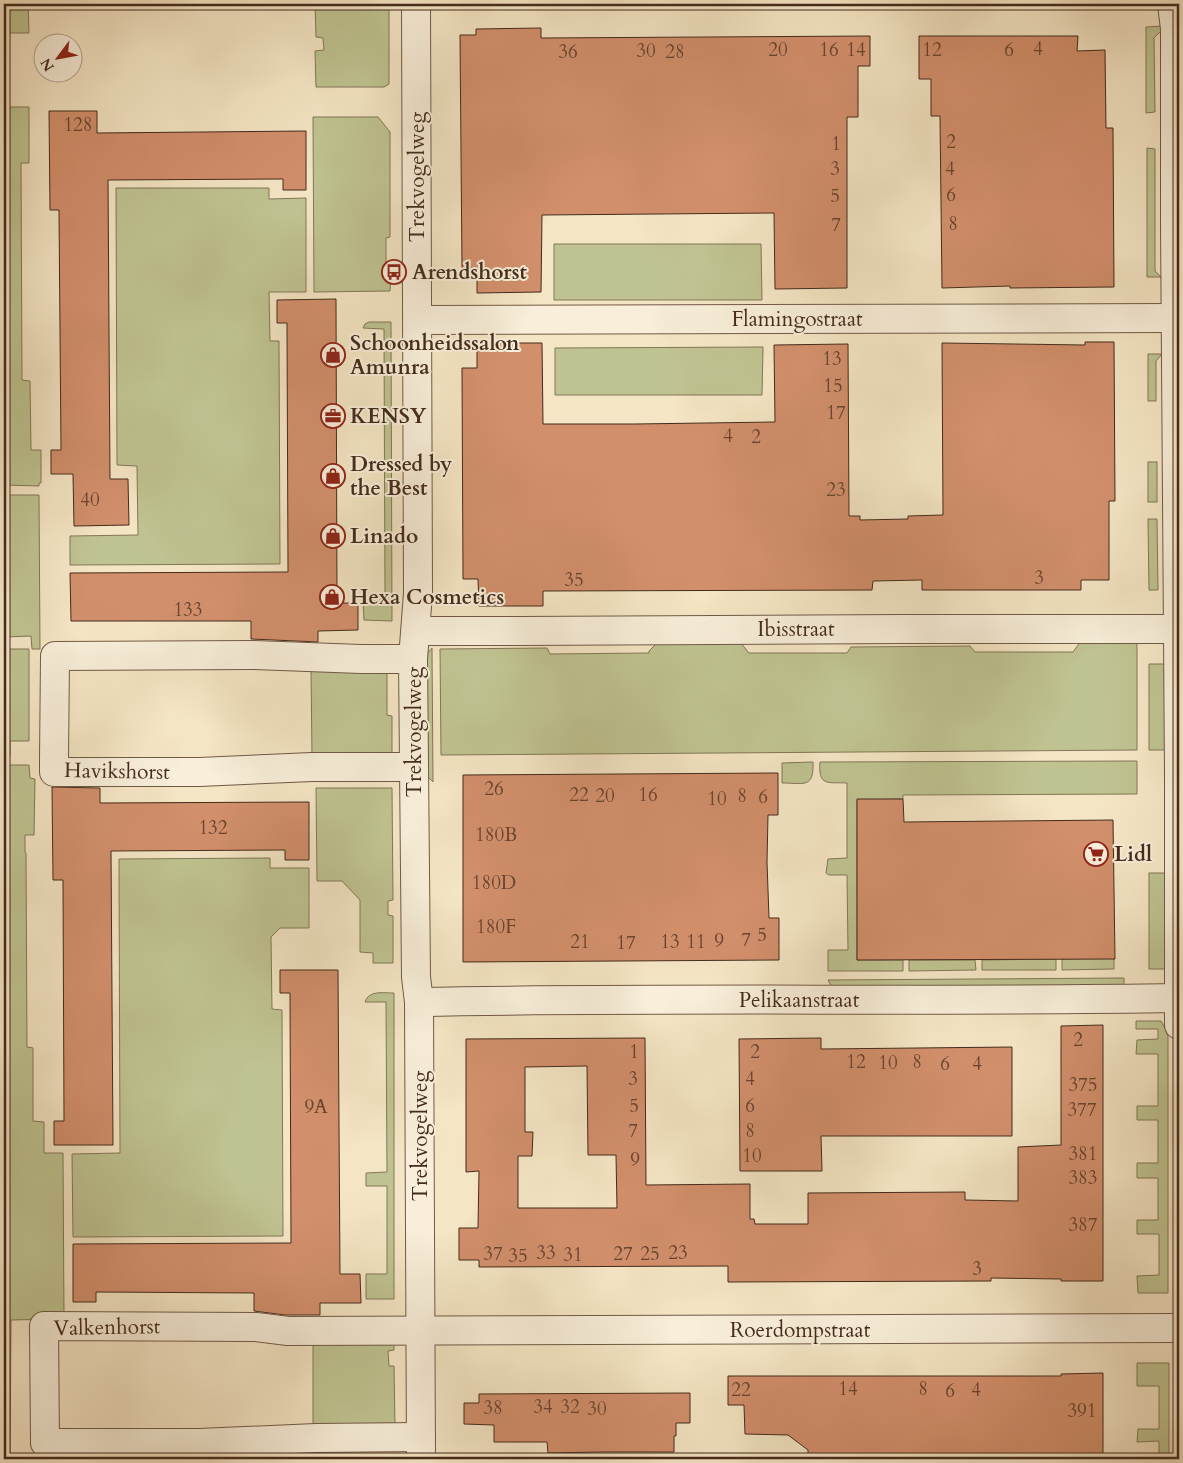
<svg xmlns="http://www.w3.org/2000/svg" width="1183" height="1463" font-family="Cardo,serif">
<rect width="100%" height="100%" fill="#f4e5c4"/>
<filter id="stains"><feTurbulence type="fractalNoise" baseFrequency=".004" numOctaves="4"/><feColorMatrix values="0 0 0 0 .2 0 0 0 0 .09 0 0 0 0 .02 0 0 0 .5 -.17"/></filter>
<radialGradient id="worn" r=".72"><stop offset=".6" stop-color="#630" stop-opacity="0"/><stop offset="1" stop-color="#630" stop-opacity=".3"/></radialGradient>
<g fill="#bfc391" stroke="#827756">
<path d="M4 4H28L29 33H8L9 107H29V163H21L22 380 30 381 31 450H41V483H39V486L4 485Z"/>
<path d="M315 4H389V84L384 87H316L315 51 324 50 323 38 316 37Z"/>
<path d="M1163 26V29L1154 38 1155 112 1146 113V27Z"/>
<path d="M313 117H378L390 132V237L386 238V272L391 273 390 291 314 292Z"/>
<path d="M1147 148 1155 149V271L1161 277H1147Z"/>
<path d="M116 188H269V199L306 198V292H269L270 341H279L280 564 70 565V536L138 535 137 466 117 465Z"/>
<path d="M554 244H761L762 300H554Z"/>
<path d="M369 322H391L392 621 364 620 363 600H385L384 329 363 328 365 324Z"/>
<path d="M763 347 762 395H555V348Z"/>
<path d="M1148 354H1162L1156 361V401H1148Z"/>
<rect x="1148" y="462" width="9" height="40"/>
<path d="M4 495H39L40 649H32L31 636 6 637 7 649H29V741H10V756H4Z"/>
<path d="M1148 519H1157L1158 590H1149Z"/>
<path d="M1081 641H1137V750L441 755 440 649 547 648 550 654 649 653V651L657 643 740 642 749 653H847L851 647 970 646 975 652H1073Z"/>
<path d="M432 648 433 782 424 773 426 655Z"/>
<path d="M1149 664H1166L1167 750H1149Z"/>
<path d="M311 670H387V715L392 716V756L312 757Z"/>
<path d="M1137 761V794L903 795V799L857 800V960H903V971H828V950H848L847 875H829L826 873 828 859 847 858V783C828 782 818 787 820 762Z"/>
<path d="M813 762C814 789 804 783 782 783V763Z"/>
<path d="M4 765H29L30 778 35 779 34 835H25V852L26 853 27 1047 33 1048V1121L44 1122V1153H63L64 1319 11 1320 10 1459H4Z"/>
<path d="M316 788H392L393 900 388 901V915L393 916V963H373V953L360 952V900L342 881H317Z"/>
<path d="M270 858V868H309V928H280L271 937 272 1009 282 1010 283 1236 73 1237 72 1154 120 1153 119 859Z"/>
<rect x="1149" y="873" width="18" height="96"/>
<path d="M1114 958V969L1062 970V959Z"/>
<path d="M1056 959V970H982V960Z"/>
<path d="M909 960H975L976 970 909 971Z"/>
<path d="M1124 978V987L831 986 828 980Z"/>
<path d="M394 993V1299H366V1274H387V1186H366V1173L387 1172 386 1002H365C369 990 383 993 394 993Z"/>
<path d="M1136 1021H1161L1165 1028 1168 1036V1293H1138L1137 1276 1159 1275V1234H1137V1220H1158V1178H1137V1163H1158V1120H1137V1106H1158V1054H1136L1137 1040 1158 1039V1029H1136Z"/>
<path d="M313 1342H394V1350L388 1351 389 1366H394L395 1427 313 1428Z"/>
<path d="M1137 1363H1169V1459H1159V1441L1137 1442 1138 1429H1159V1386H1137Z"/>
</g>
<g fill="#d28f6c" stroke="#442b1c" fill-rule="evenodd">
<path d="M541 28V38L870 36V66H858V117H847V288L775 289 774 213 542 215 541 292 477 293V268H462L460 35H476V29Z"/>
<path d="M919 36H1078L1077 51 1105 50 1106 128H1113L1114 287 1010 288V286L942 288 940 116H931V79H919Z"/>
<path d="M49 111H97V133L306 131V190H283V179L108 180 110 479H128L129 525 74 526 73 474H51V450H61L59 210H50Z"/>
<path d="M336 299 337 603H358V630L318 631V642L251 639V621H71L70 573 288 572 287 323H277V300Z"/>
<path d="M1085 342H1114L1115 501H1109V580H1081V590H922V580L873 581 872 590 543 591V606H479L478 579H463L462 368H477V343H542L543 424H635L775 422 774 345 848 344 849 516H860V520L908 519V516L943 515 942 343 1085 345Z"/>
<path d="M778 773V815H768L767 862 769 918H779V960L463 962V775Z"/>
<path d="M52 787 100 788V803L309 802V860H285V850L111 851 113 1145H54V1121H64L63 880H53Z"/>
<path d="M857 799H903L904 822 1113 820 1115 959 857 960Z"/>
<path d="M280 970H338L340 1274H360L361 1303H320V1315H285L254 1311V1293L96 1292V1302H73V1244L291 1243 290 993H280Z"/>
<path d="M1103 1025V1281H1061V1279L991 1278V1281L728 1282V1266L479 1267V1260H459V1228H478L479 1171 466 1172V1039L645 1038 646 1185 750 1184V1219H754L755 1224H808V1193L965 1192V1200L1018 1201V1147L1061 1145V1026ZM587 1066 588 1155H616L617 1208H518V1156H532L533 1132H525V1067Z"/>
<path d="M821 1038V1049L1012 1047V1136H821L822 1171H740L739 1039Z"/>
<path d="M1103 1373V1459H1018V1457L966 1456V1459H808V1450L788 1435 745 1434 744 1405H728V1376H1061V1374Z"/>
<path d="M690 1393V1423H676V1436H674V1452H600L548 1453 547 1442H494V1425L464 1424V1403H479V1394Z"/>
</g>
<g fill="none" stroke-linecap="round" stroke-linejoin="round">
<defs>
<g id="street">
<path d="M416 4 418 593 413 659 416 977 419 1002 421 1459"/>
<path d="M1172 4 1175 29V223L1179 772V1025"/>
<path d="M418 320 1175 318"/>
<path d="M416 630 431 631H519L902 629H1177"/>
<path d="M413 659H361L254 655 55 656 54 760V772H199L312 767H413"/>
<path d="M419 1002C673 997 926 1002 1179 998"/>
<path d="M421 1437 316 1438 199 1443H45L44 1326 256 1327 288 1331 1179 1328"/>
</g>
</defs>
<use href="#street" stroke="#705a46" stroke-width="30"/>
<use href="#street" stroke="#f8eed9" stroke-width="28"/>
</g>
<defs>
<symbol id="bus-ring" viewBox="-11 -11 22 22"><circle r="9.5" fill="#f8eed9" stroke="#8f2418" stroke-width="1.5"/><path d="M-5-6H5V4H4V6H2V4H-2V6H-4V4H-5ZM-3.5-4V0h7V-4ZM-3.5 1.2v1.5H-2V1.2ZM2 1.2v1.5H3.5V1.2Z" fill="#8f2418"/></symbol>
<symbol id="shop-ring" viewBox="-11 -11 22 22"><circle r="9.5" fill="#f8eed9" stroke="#8f2418" stroke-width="1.5"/><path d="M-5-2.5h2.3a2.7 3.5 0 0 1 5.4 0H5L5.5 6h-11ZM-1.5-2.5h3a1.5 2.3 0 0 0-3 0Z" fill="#8f2418"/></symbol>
<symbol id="office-ring" viewBox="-11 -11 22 22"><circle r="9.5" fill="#f8eed9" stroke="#8f2418" stroke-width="1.5"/><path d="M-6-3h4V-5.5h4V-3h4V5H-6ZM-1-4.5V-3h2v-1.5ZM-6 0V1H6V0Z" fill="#8f2418"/></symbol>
<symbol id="supermarket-ring" viewBox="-11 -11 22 22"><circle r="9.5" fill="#f8eed9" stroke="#8f2418" stroke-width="1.5"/><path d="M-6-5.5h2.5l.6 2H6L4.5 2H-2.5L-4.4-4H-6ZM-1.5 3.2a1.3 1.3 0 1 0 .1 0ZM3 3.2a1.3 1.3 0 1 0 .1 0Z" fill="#8f2418"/></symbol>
</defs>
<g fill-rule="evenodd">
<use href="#bus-ring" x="380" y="258" width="28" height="28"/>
<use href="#shop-ring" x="319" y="341" width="28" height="28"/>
<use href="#office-ring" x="319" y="402" width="28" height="28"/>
<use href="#shop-ring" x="319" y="462" width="28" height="28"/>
<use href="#shop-ring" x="319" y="522" width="28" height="28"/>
<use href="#shop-ring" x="318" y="583" width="28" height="28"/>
<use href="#supermarket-ring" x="1082" y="840" width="28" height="28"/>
</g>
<g text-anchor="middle" stroke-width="4" stroke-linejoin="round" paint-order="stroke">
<g font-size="19" fill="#684430">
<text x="1038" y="55">4</text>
<text x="778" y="56">20</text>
<text x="829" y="56">16</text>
<text x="856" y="56">14</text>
<text x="932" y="56">12</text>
<text x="1009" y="56">6</text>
<text x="646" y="57">30</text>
<text x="568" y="58">36</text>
<text x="675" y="58">28</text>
<text x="78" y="131">128</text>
<text x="951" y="148">2</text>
<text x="836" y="150">1</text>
<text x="835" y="175">3</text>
<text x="950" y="175">4</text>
<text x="951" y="201">6</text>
<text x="835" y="202">5</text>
<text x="953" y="230">8</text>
<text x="836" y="231">7</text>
<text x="832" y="365">13</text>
<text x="833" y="392">15</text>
<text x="836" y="419">17</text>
<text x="728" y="442">4</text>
<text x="756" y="443">2</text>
<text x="836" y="496">23</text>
<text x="90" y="506">40</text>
<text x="1039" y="584">3</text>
<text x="574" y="586">35</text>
<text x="188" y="616">133</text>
<text x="494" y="795">26</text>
<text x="579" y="801">22</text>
<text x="648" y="801">16</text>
<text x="605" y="802">20</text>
<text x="742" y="802">8</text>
<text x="763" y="803">6</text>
<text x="717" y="805">10</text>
<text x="213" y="834">132</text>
<text x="496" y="841">180B</text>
<text x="494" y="889">180D</text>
<text x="496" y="933">180F</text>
<text x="762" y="941">5</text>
<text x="746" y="946">7</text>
<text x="719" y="947">9</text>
<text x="580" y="948">21</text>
<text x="670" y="948">13</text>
<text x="696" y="948">11</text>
<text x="626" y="949">17</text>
<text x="1078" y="1046">2</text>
<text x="634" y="1058">1</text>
<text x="755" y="1058">2</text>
<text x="856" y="1068">12</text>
<text x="917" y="1068">8</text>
<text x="888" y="1069">10</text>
<text x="945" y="1070">6</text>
<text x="977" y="1070">4</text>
<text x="633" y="1085">3</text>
<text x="750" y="1085">4</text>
<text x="1083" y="1091">375</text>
<text x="634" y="1112">5</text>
<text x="750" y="1112">6</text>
<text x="316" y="1113">9A</text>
<text x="1082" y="1116">377</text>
<text x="633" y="1137">7</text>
<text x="750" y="1137">8</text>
<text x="1083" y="1160">381</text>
<text x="752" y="1162">10</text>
<text x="635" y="1166">9</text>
<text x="1083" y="1184">383</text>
<text x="1083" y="1231">387</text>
<text x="546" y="1259">33</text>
<text x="678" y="1259">23</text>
<text x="493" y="1260">37</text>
<text x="623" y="1260">27</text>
<text x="650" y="1260">25</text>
<text x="573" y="1261">31</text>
<text x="518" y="1262">35</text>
<text x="977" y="1275">3</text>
<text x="848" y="1395">14</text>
<text x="923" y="1395">8</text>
<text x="741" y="1396">22</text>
<text x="976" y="1396">4</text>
<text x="950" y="1397">6</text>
<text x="543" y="1413">34</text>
<text x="570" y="1413">32</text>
<text x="493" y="1414">38</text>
<text x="597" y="1415">30</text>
<text x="1082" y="1417">391</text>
</g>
<g font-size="21" fill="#442b1c" stroke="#f8eed9">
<text transform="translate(417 177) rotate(-90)" y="7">Trekvogelweg</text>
<text x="797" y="326">Flamingostraat</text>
<text x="796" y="636">Ibisstraat</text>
<text transform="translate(414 732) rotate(-90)" y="7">Trekvogelweg</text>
<text transform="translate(117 771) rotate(1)" y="7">Havikshorst</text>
<text x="799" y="1007">Pelikaanstraat</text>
<text transform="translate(420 1136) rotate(-90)" y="7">Trekvogelweg</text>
<text transform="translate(107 1327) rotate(-1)" y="7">Valkenhorst</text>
<text x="800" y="1337">Roerdompstraat</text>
</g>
<g font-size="21" font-weight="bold" fill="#442b1c" stroke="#f8eed9" text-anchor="start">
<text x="412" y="279">Arendshorst</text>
<text x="350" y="350">Schoonheidssalon<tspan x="350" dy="24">Amunra</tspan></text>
<text x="350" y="423">KENSY</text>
<text x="350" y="471">Dressed by<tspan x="350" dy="24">the Best</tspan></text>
<text x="350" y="543">Linado</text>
<text x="350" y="604">Hexa Cosmetics</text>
<text x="1114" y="861">Lidl</text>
</g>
</g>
<rect width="1183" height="1463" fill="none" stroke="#f4e5c4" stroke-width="20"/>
<rect x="5" y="5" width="1173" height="1453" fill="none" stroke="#442b1c" stroke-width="2.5"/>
<rect x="10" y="10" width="1163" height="1443" fill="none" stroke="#442b1c"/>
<g transform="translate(58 58) rotate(238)"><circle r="24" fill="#f8eed9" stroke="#b0a08d"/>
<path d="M0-4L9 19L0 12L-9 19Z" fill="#8f2418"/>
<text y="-8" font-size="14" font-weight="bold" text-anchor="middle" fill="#442b1c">N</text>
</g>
<rect width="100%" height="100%" filter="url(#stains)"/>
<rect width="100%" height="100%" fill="url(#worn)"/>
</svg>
